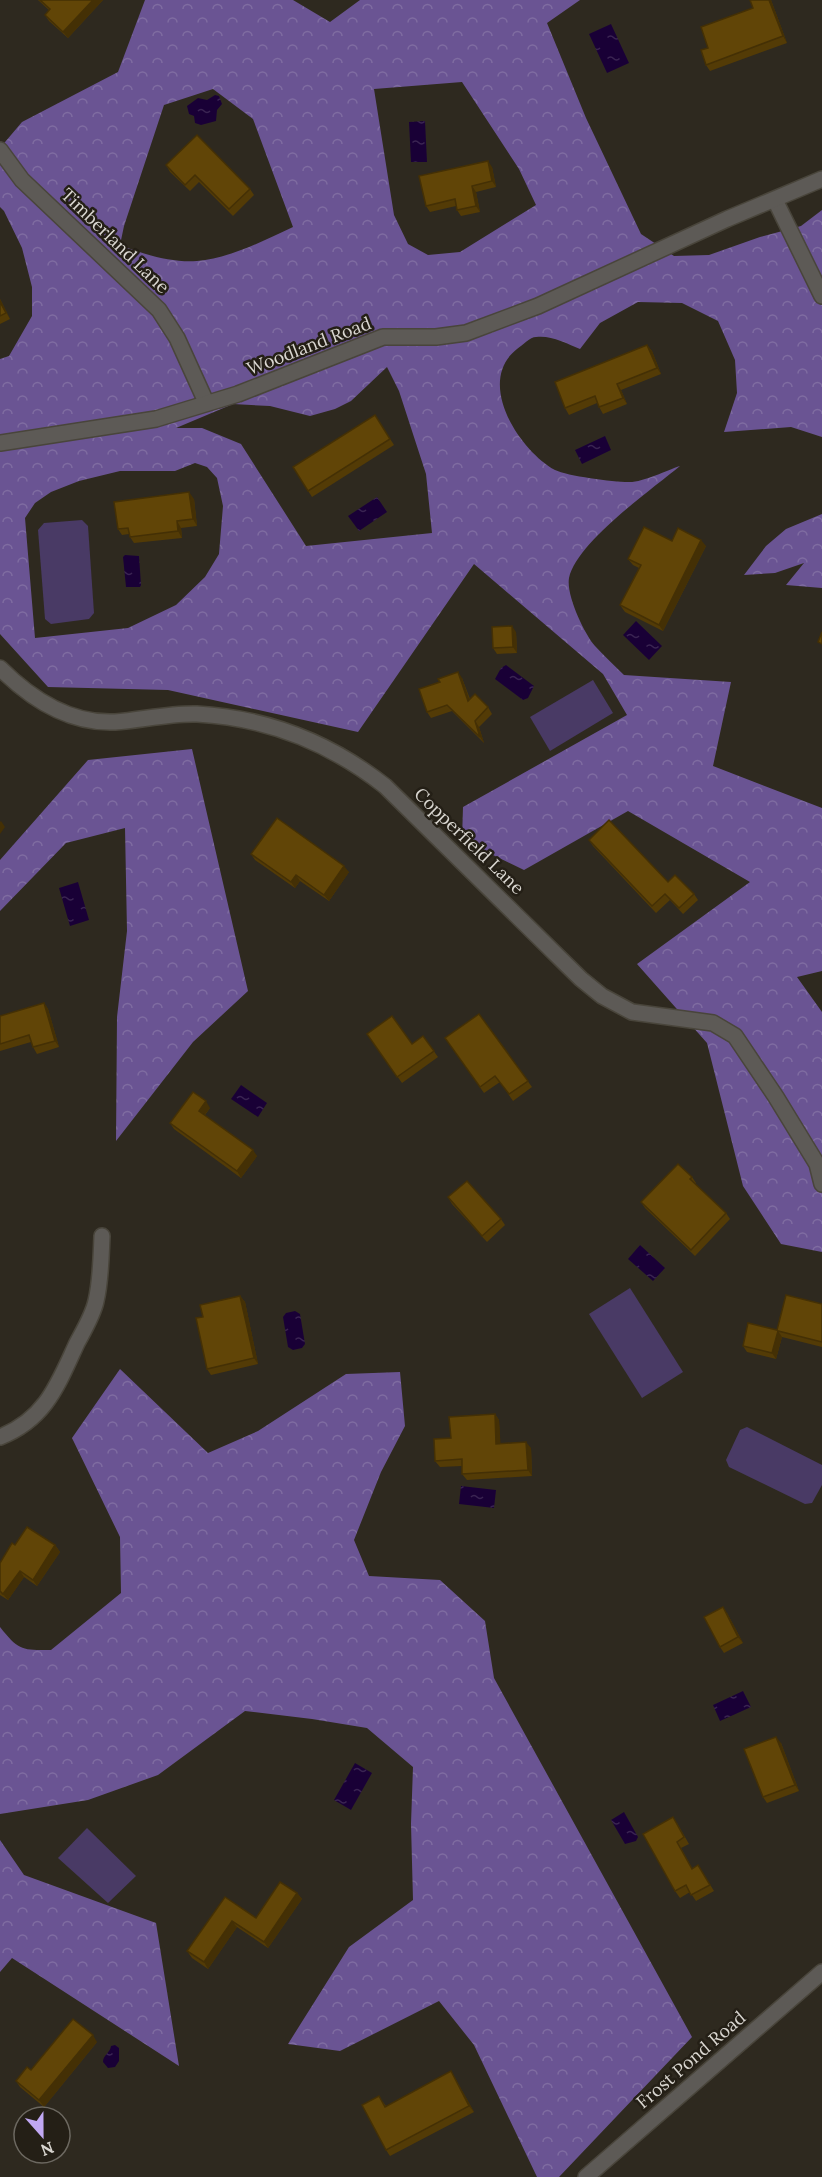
<svg xmlns="http://www.w3.org/2000/svg" width="822" height="2177" font-family="Lora,serif">
<defs>
<pattern id="forest-crowns" width="20" height="18" patternUnits="userSpaceOnUse" patternTransform="scale(1.5)"><rect width="20" height="18" fill="#6a5493"/><path d="M2 6a3 3 0 1 1 6 0M12 15a3 3 0 1 1 6 0" fill="none" stroke="#7f6ca1"/></pattern>
<pattern id="water-ripples" width="26" height="14" patternUnits="userSpaceOnUse" patternTransform="scale(1.5)"><rect width="26" height="14" fill="#190036"/><path d="M2 4q2-2 4 0t4 0M15 11q2-2 4 0t4 0" fill="none" stroke="#3a2452"/></pattern>
</defs>
<rect width="100%" height="100%" fill="#2e291f"/>
<g fill="#493a65">
<path d="M82 520 88 526 94 613 89 619 51 624 45 619 38 530 44 523Z"/>
<path d="M593 680 613 713 550 751 530 717Z"/>
<path d="M630 1288 683 1372 642 1398 589 1314Z"/>
<path d="M747 1427 822 1465V1485L812 1503 805 1504 729 1467 726 1460 740 1430Z"/>
<path d="M87 1828 136 1876 108 1903 58 1858Z"/>
</g>
<g fill="url(#forest-crowns)" fill-rule="evenodd">
<path d="M145 0H293L330 22 360 0H580L547 23 586 118 641 234 674 256 709 255 760 237 801 226 822 210V437L791 427 724 432 737 393 735 360 718 321 682 303 638 302 600 323 580 349C566 343 551 335 536 337 530 337 523 345 517 349 475 382 519 450 555 470 567 476 613 482 628 482 642 483 667 470 680 466 651 490 577 542 569 578 566 595 584 633 595 646 604 656 614 665 624 675L731 682 713 766 822 808V971L797 977 822 1012V1252L781 1244 743 1186 707 1043 637 964 750 882 628 811 524 870 462 840 463 807 627 715 603 674 474 564 358 732 168 690 48 687 0 634V359L9 356 32 316V287L22 248 4 211 0 207V148L22 122 118 72ZM462 82 519 169 536 205 460 252 428 255 408 244 394 215 374 89ZM213 89 253 119 293 227C263 241 230 258 197 261 172 263 142 254 120 245L124 226 164 105ZM387 367 399 391 426 474 432 533 306 546 241 444 202 428H176L233 404 270 406 310 416 335 409 351 401ZM195 463 207 467 217 478 223 506 219 554 205 577 176 605 128 628 35 638 25 518 35 503 51 492 79 481 120 471H175Z"/>
<path d="M822 514V588L786 585 804 563 775 573 744 575 766 546 786 529Z"/>
<path d="M192 749 248 991 193 1042 116 1141 117 1017 127 931 125 828 66 843 0 911V860L88 760Z"/>
<path d="M120 1369 208 1453 258 1431 346 1374 400 1372 405 1426 381 1472 354 1540 369 1576 440 1580 485 1621 494 1678 692 2037 559 2177H537L474 2045 439 2001 340 2051 288 2044 349 1947 413 1900 411 1824 413 1767 367 1728 312 1719 245 1711 158 1775 88 1800 0 1814V1627C19 1651 22 1650 51 1650L121 1593 120 1537 72 1438Z"/>
<path d="M0 1840 24 1875 156 1923 179 2066 12 1958 0 1972Z"/>
</g>
<g fill="url(#water-ripples)">
<path d="M611 24 629 63 607 73 589 34Z"/>
<path d="M215 95 219 96 222 104 217 110 216 121 201 125 195 123 194 116 189 114 187 106 198 98 207 100Z"/>
<path d="M425 121 427 162H411L409 122Z"/>
<path d="M605 436 611 450 582 464 575 450Z"/>
<path d="M377 497 387 512 359 531 348 516Z"/>
<path d="M125 555 139 556 141 585 140 587H126L123 557Z"/>
<path d="M636 621 662 646 649 660 623 635Z"/>
<path d="M506 665 534 686 528 698 523 700 495 679 501 668Z"/>
<path d="M78 882 89 920 70 926 59 888Z"/>
<path d="M241 1085 267 1103 258 1117 231 1099Z"/>
<path d="M640 1245 665 1268 653 1281 628 1259Z"/>
<path d="M295 1311 300 1314 305 1344 302 1348 293 1350 288 1347 283 1317 286 1313Z"/>
<path d="M461 1486 496 1490 494 1508 459 1504Z"/>
<path d="M743 1691 751 1707 720 1721 713 1705Z"/>
<path d="M355 1763 372 1773 351 1810 334 1800Z"/>
<path d="M624 1812 638 1837 636 1841 625 1844 611 1820Z"/>
<path d="M115 2045 119 2048V2061L115 2067 108 2068 103 2062C103 2055 110 2053 111 2046Z"/>
</g>
<g fill="none" stroke-linecap="round" stroke-linejoin="round">
<defs>
<g id="minor">
<path d="M0 150 22 180 159 310 177 338 206 402"/>
<path d="M775 200 822 296"/>
<path d="M0 443 156 419 238 394 383 337H436L466 333 538 306 727 219 822 179"/>
<path d="M0 668C31 699 70 724 115 722 142 720 170 713 197 714 268 718 329 742 385 786L581 979 602 996 632 1012 713 1023 735 1036 776 1097 817 1164 822 1184"/>
<path d="M0 1437C46 1419 58 1384 77 1343 84 1330 93 1315 96 1301 101 1280 101 1257 102 1236"/>
<path d="M586 2177 822 1972"/>
</g>
</defs>
<use href="#minor" stroke="#49453b" stroke-width="18"/>
<use href="#minor" stroke="#5d5a56" stroke-width="15"/>
</g>
<g fill="#533b06">
<path d="M38 0H103L68 38 49 21 45 15 49 10Z"/>
<path d="M750 0H771L787 43 710 71 706 65 708 48 753 8Z"/>
<path d="M166 165 250 189 254 195 233 216 199 182 190 191 170 172Z"/>
<path d="M492 167 496 187 476 192 480 212 461 216 457 210 456 206 430 212 426 206Z"/>
<path d="M0 299 10 319 0 324Z"/>
<path d="M647 345 652 351 661 374 621 390 627 404 603 414 597 403 569 415 565 408Z"/>
<path d="M375 415 394 445 312 497 293 467Z"/>
<path d="M194 499 197 526 181 528 182 538 134 543 130 537 129 534 122 535 118 529Z"/>
<path d="M672 541 706 546 663 631 625 612 620 605 639 568 633 565 628 559Z"/>
<path d="M516 632 517 653 497 654 493 648Z"/>
<path d="M462 678 470 699 488 707 492 714 479 727 484 743 452 711 431 718 427 712Z"/>
<path d="M589 840 668 882 694 894 698 900 683 914 670 900 656 913 593 846Z"/>
<path d="M251 854 349 872 329 901 300 881 295 888 255 860Z"/>
<path d="M44 1003 48 1009 59 1047 37 1054 33 1047 31 1042 0 1051V1016Z"/>
<path d="M479 1014 532 1087 513 1101 500 1082 484 1093 445 1038Z"/>
<path d="M367 1034 412 1044 423 1036 438 1057 402 1083Z"/>
<path d="M210 1108 205 1115 257 1156 241 1178 174 1129 170 1123Z"/>
<path d="M692 1177 696 1183 695 1184 726 1213 730 1219 695 1256 645 1208 641 1202Z"/>
<path d="M448 1197 501 1219 505 1225 487 1242 452 1204Z"/>
<path d="M240 1296 245 1302 258 1364 211 1375 207 1369 203 1317Z"/>
<path d="M822 1304V1347L782 1337 776 1359 747 1352 743 1346 777 1330Z"/>
<path d="M495 1414 499 1420 500 1443 531 1448 532 1476 467 1480 462 1474V1466L440 1467 435 1461 451 1438Z"/>
<path d="M15 1545H55L60 1552 37 1586 24 1577 8 1600 0 1595V1563Z"/>
<path d="M727 1613 743 1643 724 1653 720 1647Z"/>
<path d="M781 1743 799 1791 767 1803 763 1797Z"/>
<path d="M677 1823 689 1844 681 1848 692 1868 698 1865 714 1891 696 1901 690 1892 680 1898 675 1891Z"/>
<path d="M297 1893 302 1899 268 1948 237 1927 208 1969 192 1958 187 1951 225 1897 256 1918Z"/>
<path d="M97 2042 44 2107 20 2087 16 2081 31 2070Z"/>
<path d="M451 2071 455 2078 474 2112 390 2156 386 2150 383 2102 386 2106Z"/>
</g>
<g fill="#443005">
<path d="M93 0H103L68 38 63 32Z"/>
<path d="M769 0H771L787 43 783 36Z"/>
<path d="M488 161 492 167 496 187 492 181Z"/>
<path d="M472 186 476 192 480 212 476 206Z"/>
<path d="M0 299 10 319 0 302Z"/>
<path d="M647 345 652 351 661 374 657 368Z"/>
<path d="M617 384 621 390 627 404 623 398Z"/>
<path d="M189 492 194 499 197 526 193 519Z"/>
<path d="M177 521 181 528 182 538 178 531Z"/>
<path d="M701 540 706 546 663 631 659 625Z"/>
<path d="M512 626 516 632 517 653 513 647Z"/>
<path d="M458 672 462 678 472 707 468 701Z"/>
<path d="M475 721 479 727 484 743 480 737Z"/>
<path d="M1 821 5 827 0 834V822Z"/>
<path d="M344 866 349 872 329 901 324 895Z"/>
<path d="M296 875 300 881 295 888 291 882Z"/>
<path d="M44 1003 48 1009 59 1047 55 1041Z"/>
<path d="M206 1101 210 1108 203 1117 199 1111Z"/>
<path d="M253 1150 257 1156 241 1178 237 1171Z"/>
<path d="M240 1296 245 1302 258 1364 254 1358Z"/>
<path d="M778 1331 782 1337 776 1359 772 1353Z"/>
<path d="M495 1414 499 1420 501 1450 496 1444Z"/>
<path d="M526 1442 531 1448 532 1476 528 1470Z"/>
<path d="M55 1545 60 1552 37 1586 33 1580Z"/>
<path d="M20 1571 24 1577 8 1600 3 1594Z"/>
<path d="M723 1607 727 1613 743 1643 738 1637Z"/>
<path d="M776 1737 781 1743 799 1791 795 1785Z"/>
<path d="M297 1893 302 1899 268 1948 264 1942Z"/>
<path d="M232 1921 237 1927 208 1969 204 1962Z"/>
<path d="M93 2035 97 2042 44 2107 39 2100Z"/>
<path d="M451 2071 455 2078 474 2112 469 2106Z"/>
</g>
<g fill="#614507" stroke="#443005" stroke-width="1.5">
<path d="M40 0H93L63 32 45 15 50 9Z"/>
<path d="M750 0H769L783 36 706 65 701 50 708 48 701 27 753 8Z"/>
<path d="M197 135 250 189 229 209 195 175 185 185 166 165Z"/>
<path d="M488 161 492 181 472 186 476 206 457 210 455 199 426 206 419 176Z"/>
<path d="M0 302 6 313 0 316Z"/>
<path d="M647 345 657 368 617 384 623 398 599 407 595 396 565 408 555 382Z"/>
<path d="M375 415 390 439 308 491 293 467Z"/>
<path d="M189 492 193 519 177 521 178 531 130 537 128 528 118 529 114 502Z"/>
<path d="M644 527 672 541 678 528 701 540 659 625 620 605 641 565 628 559Z"/>
<path d="M512 626 513 647 493 648 492 627Z"/>
<path d="M822 632V644L818 642Z"/>
<path d="M458 672 468 701 475 694 488 707 475 721 480 737 447 705 427 712 419 689 440 682 438 679Z"/>
<path d="M277 818 344 866 324 895 296 875 291 882 251 854Z"/>
<path d="M609 820 668 882 675 875 694 894 679 908 665 894 652 906 589 840Z"/>
<path d="M44 1003 55 1041 33 1047 29 1035 0 1044V1016Z"/>
<path d="M479 1014 528 1081 509 1094 495 1076 480 1087 445 1038Z"/>
<path d="M392 1016 412 1044 423 1036 434 1051 397 1077 367 1034Z"/>
<path d="M193 1092 206 1101 199 1111 253 1150 237 1171 170 1123Z"/>
<path d="M678 1164 692 1177 690 1179 726 1213 691 1250 641 1202Z"/>
<path d="M467 1181 501 1219 482 1236 448 1197Z"/>
<path d="M786 1295 822 1304V1342L778 1331 772 1353 743 1346 748 1323 777 1330Z"/>
<path d="M240 1296 254 1358 207 1369 196 1318 203 1317 200 1305Z"/>
<path d="M495 1414 496 1444 526 1442 528 1470 462 1474V1459L435 1461 434 1439 451 1438 449 1417Z"/>
<path d="M27 1527 55 1545 33 1580 20 1571 3 1594 0 1591V1563L12 1543 15 1545Z"/>
<path d="M723 1607 738 1637 720 1647 704 1617Z"/>
<path d="M776 1737 795 1785 763 1797 744 1749Z"/>
<path d="M673 1817 684 1837 677 1842 692 1869 698 1865 710 1885 691 1895 686 1885 675 1891 643 1834Z"/>
<path d="M280 1882 297 1893 264 1942 232 1921 204 1962 187 1951 225 1897 256 1918Z"/>
<path d="M73 2019 93 2035 39 2100 16 2081 27 2067 31 2070Z"/>
<path d="M451 2071 469 2106 386 2150 362 2105 379 2096 385 2107Z"/>
</g>
<g text-anchor="middle" stroke-width="5" stroke-linejoin="round" paint-order="stroke">
<g font-size="18" fill="#d9d6d0" stroke="#241f16">
<text transform="translate(115 241) rotate(44)" y="6">Timberland Lane</text>
<text transform="translate(309 346) rotate(-21)" y="6">Woodland Road</text>
<text transform="translate(469 841) rotate(44)" y="6">Copperfield Lane</text>
<text transform="translate(691 2060) rotate(-41)" y="6">Frost Pond Road</text>
</g>
</g>
<g transform="translate(42 2135) rotate(159)"><circle r="28" fill="#241f16" stroke="#6c6860" stroke-width="1.5"/>
<path d="M0-4.5L10 22L0 15L-10 22Z" fill="#c1a8f3"/>
<text y="-9" font-size="16" font-weight="bold" text-anchor="middle" fill="#d9d6d0">N</text>
</g>
</svg>
